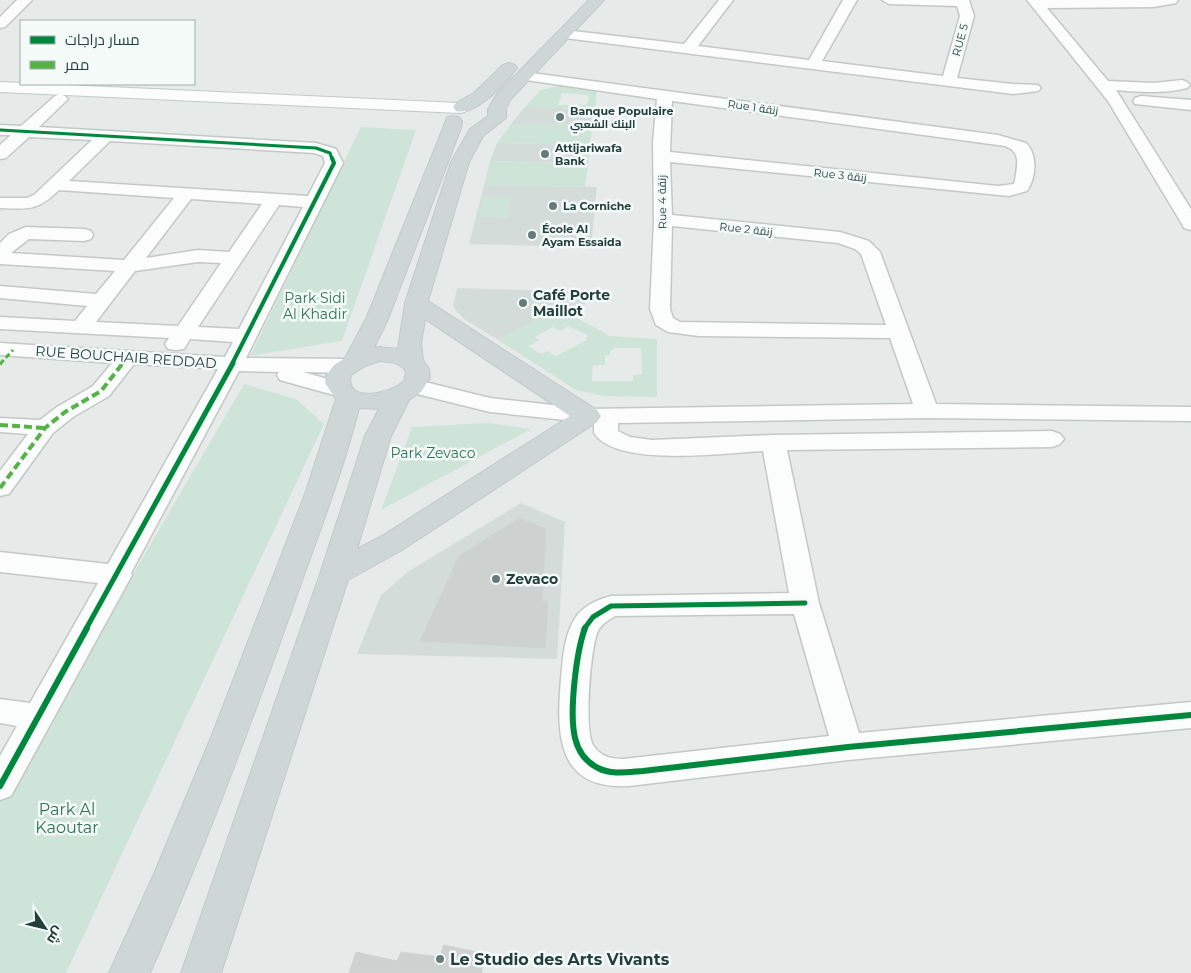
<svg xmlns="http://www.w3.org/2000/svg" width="1191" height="973" font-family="Montserrat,Cairo,sans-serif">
<rect width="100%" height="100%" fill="#e6ebea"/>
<g fill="#d4dcda">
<path d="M525 107 595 109 593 125 511 124Z"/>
<path d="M497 143 590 145 588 164 490 161Z"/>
<path d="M484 185 597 187 591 247 469 244Z"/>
<path d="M457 288 586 292 585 304 560 309 498 340 464 319 453 307Z"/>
<path d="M521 503 565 522 557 659 357 654 381 595 409 571Z"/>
</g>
<g fill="#cfe4d9" fill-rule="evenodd">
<path d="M558 86 597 91 595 109 525 107 541 90ZM562 93 587 95 589 99 586 105H558Z"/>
<path d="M511 124 593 125 590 145 497 143Z"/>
<path d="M361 127 416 130 342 341 250 356Z"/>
<path d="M490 161 588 164 585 187 484 185Z"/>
<path d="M483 196H512L508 218 477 217Z"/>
<path d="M560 309 610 336 657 339V397L603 396 576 390 498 340ZM569 326 589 336 585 338 587 340 556 356 548 351 541 354 528 346 540 340 535 337 553 327 560 331ZM614 348H641L642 374 633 375V381H592L593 365H605V355H610V352Z"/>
<path d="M244 384 296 399 324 424 66 973H0V802Z"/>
<path d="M488 423 531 429 381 510 412 427Z"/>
</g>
<g fill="#cdd2d1" stroke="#cfd4d3">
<path d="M519 518 546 529 542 601H548L545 648 420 641 459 556Z"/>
<path d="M444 945 481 953 482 973H349L356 952 397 961 401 952 440 957Z"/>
</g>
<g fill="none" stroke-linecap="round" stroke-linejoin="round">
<defs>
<g id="minor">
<path d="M17 0H32L5 27 0 28V17Z"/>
<path d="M719 0H733L698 46 809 60 843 0H857L822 61 943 76 960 16 957 6 889 4 882 0H969L974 16 957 78 1013 84 1038 85 1041 88 1038 91 1013 94 565 38 558 34 565 30 684 44Z"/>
<path d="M1027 0H1178L1176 3 1154 7 1047 8 1108 81 1154 83 1182 80 1187 82 1190 85 1187 88C1164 94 1140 92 1116 90L1191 209V230L1184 228 1182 224 1108 101Z"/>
<path d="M524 72 998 135 1026 143C1038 155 1036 178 1027 191L1009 196 670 162 672 215 840 232 869 241 880 252 936 404 1191 407V421L927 418 618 423V431L630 437 652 440 773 435 1052 431 1060 434 1064 439 1060 444 1052 447 787 450 819 603 859 733 1191 702V728L848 760 629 786C557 790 556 735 561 679 563 658 564 632 578 614 587 604 599 599 611 596L789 593 763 451C724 453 617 468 594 433V423L490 412 405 391 402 386 405 381 413 379 490 398 588 409 913 404 890 338 698 336 668 332 656 325 650 309 654 220 653 142 657 99 519 79 517 76 519 73ZM672 101 1005 146C1022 152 1017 166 1015 180L1014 184 998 186 670 152ZM672 226 838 243 855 249 861 254 886 325 680 322 673 318 670 309ZM794 614 829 736 623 759C610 759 600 756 593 745 584 729 590 648 598 631 601 624 609 620 615 616Z"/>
<path d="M60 94 65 96 68 99 39 127 316 143 336 149 343 163 246 358 347 359 355 361 358 366 355 371 347 373 303 372 349 385 352 390 349 395 341 397 280 380 277 375 279 372 239 371 131 573 132 575 11 796 0 800V756L17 726 0 723V699L30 703 98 583 0 572V552L108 564 218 369 134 364 109 396 73 417 53 433 9 494 0 496V471L28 434 0 432V418L40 420 57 407 93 386 112 363 0 355V343L225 357 233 342 190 339 184 349 176 350 168 349 165 344 169 338 0 329V317L75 321 87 306 0 298V286L96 294 115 271 0 264V243L9 234 26 227 84 229 91 231 93 235 91 239 84 241 29 239 11 253 124 260 174 198 59 190C38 211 28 209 0 208V198H27L34 195 92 140 29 137 6 158 0 159V145L11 135H0V125L21 126 55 96ZM110 141 314 153 323 156 325 163 308 196 69 181ZM191 199 262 204 229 252 198 250 146 258ZM279 205 303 207 239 329 198 327ZM198 262 221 263 178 326 96 322 135 271Z"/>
<path d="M1141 96 1191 100V110L1135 104 1133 101 1135 98Z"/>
</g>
<path id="secondary" d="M0 82 459 103 465 104 468 108 465 112 459 113 0 92Z"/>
<g id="primary">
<path d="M589 0H604L510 100 506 109V118L483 136 469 162 428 301 597 410 601 416 597 422 402 550 348 580 221 973H181L320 574 365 436 379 409 359 408C342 475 316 540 293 606 249 730 203 853 150 973H109L154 874 212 735 305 494 336 399 325 383 326 376 334 365 345 358 366 319 443 128 447 117 453 116 459 117 462 121 461 128 388 319 374 348 379 347 398 349 405 303 451 162 470 129 488 116V109L497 94ZM425 319 570 416 382 536 357 549 391 436 409 400 421 392 430 378 429 369 423 360 421 343ZM380 361C390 362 401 362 406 372L404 381C390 394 344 404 351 375L365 366Z"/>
<path d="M509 63 515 65 517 68C506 83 476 116 456 111L453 107 456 103 474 93 503 65Z"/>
</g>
</defs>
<use href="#minor" stroke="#c3c8c7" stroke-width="3"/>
<use href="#secondary" stroke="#c1c9c7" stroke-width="2"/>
<use href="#primary" stroke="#c2cac9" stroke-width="2"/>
<use href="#minor" fill="#fbfcfc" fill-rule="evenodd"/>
<use href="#secondary" fill="#fbfcfc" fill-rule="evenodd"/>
<use href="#primary" fill="#ced7d6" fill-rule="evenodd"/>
<g stroke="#55b346" stroke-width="3" stroke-dasharray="5.5 3" stroke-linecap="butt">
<path d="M0 364 13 350"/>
<path d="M122 364 127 358"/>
</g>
<g stroke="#55b346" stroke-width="4" stroke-dasharray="8 4" stroke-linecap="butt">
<path d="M0 364 1 363"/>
<path d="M0 425 45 428"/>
<path d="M0 488 45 428 65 412 101 391 123 363"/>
</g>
<defs>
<path id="cycleway-far3" d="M0 130 316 148 330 153 332 159"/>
<path id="cycleway-far2" d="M232 364 334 163 332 158"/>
<g id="cycleway-far1">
<path d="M86 629 233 363"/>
<path d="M584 629 593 617 611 606 805 603"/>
</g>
<g id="cycleway">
<path d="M585 628C576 653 569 713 575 738 578 751 586 762 598 768 611 775 628 772 643 771L848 747 1191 715"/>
<path d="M0 786 87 628"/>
</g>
</defs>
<use href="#cycleway-far3" stroke="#f4faf8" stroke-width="5"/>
<use href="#cycleway-far2" stroke="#f4faf8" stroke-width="6"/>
<use href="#cycleway-far1" stroke="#f4faf8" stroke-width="8"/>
<use href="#cycleway" stroke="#f4faf8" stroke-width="9"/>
<use href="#cycleway-far3" stroke="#00873e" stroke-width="3"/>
<use href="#cycleway-far2" stroke="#00873e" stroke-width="4"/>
<use href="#cycleway-far1" stroke="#00873e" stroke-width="5"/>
<use href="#cycleway" stroke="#00873e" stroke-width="6"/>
</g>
<g fill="#677b79" stroke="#f4faf8" stroke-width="2">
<circle cx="560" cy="117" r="5"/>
<circle cx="545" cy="154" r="5"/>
<circle cx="553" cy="206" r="5"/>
<circle cx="532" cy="235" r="5"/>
<circle cx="523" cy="303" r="5"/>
<circle cx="496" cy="579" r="5"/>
<circle cx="440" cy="959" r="5"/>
</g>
<g text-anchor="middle" stroke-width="5" stroke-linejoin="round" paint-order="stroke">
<g font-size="11" fill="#233f3c" stroke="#f4faf8">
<text transform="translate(960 40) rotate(-75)" y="4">RUE 5</text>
<text transform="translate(753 107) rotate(8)" y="4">Rue 1 زنقة</text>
<text transform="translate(840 175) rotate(6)" y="4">Rue 3 زنقة</text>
<text transform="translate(662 202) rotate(-91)" y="4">Rue 4 زنقة</text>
<text transform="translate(746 229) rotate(6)" y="4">Rue 2 زنقة</text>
</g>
<g font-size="11" font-weight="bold" fill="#233f3c" stroke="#f4faf8" text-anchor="start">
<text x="570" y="115">Banque Populaire<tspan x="570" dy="13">البنك الشعبي</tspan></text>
<text x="555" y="152">Attijariwafa<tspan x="555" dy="13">Bank</tspan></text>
<text x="563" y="210">La Corniche</text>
<text x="542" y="233">École Al<tspan x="542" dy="13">Ayam Essaida</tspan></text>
</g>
<g font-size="14" font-weight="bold" fill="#233f3c" stroke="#f4faf8" text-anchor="start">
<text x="533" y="300">Café Porte<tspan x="533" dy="16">Maillot</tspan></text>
<text x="506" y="584">Zevaco</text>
</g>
<g font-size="14" fill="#2e7555" stroke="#f4faf8">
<text x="315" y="303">Park Sidi<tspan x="315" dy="16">Al Khadir</tspan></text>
<text x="433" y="458">Park Zevaco</text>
</g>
<g font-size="14" fill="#233f3c" stroke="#f4faf8">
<text transform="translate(126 357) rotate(4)" y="5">RUE BOUCHAIB REDDAD</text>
</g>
<g font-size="16" fill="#2e7555" stroke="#f4faf8">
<text x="67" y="815">Park Al<tspan x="67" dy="18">Kaoutar</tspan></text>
</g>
<g font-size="16" font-weight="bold" fill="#233f3c" stroke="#f4faf8" text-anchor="start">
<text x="450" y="965">Le Studio des Arts Vivants</text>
</g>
</g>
<rect x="20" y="20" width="175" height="65" fill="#f4faf8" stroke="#a0afad"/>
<rect x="30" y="36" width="25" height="8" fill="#00873e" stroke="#a0afad"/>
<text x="65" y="45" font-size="15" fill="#233f3c">مسار دراجات</text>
<rect x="30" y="61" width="25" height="8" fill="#55b346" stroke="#a0afad"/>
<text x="65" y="70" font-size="15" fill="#233f3c">ممر</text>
<g transform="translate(45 928) rotate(125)" stroke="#f4faf8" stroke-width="4" paint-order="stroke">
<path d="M0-4L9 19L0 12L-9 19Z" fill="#233f3c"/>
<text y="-8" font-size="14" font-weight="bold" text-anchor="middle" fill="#233f3c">ش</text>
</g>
</svg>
